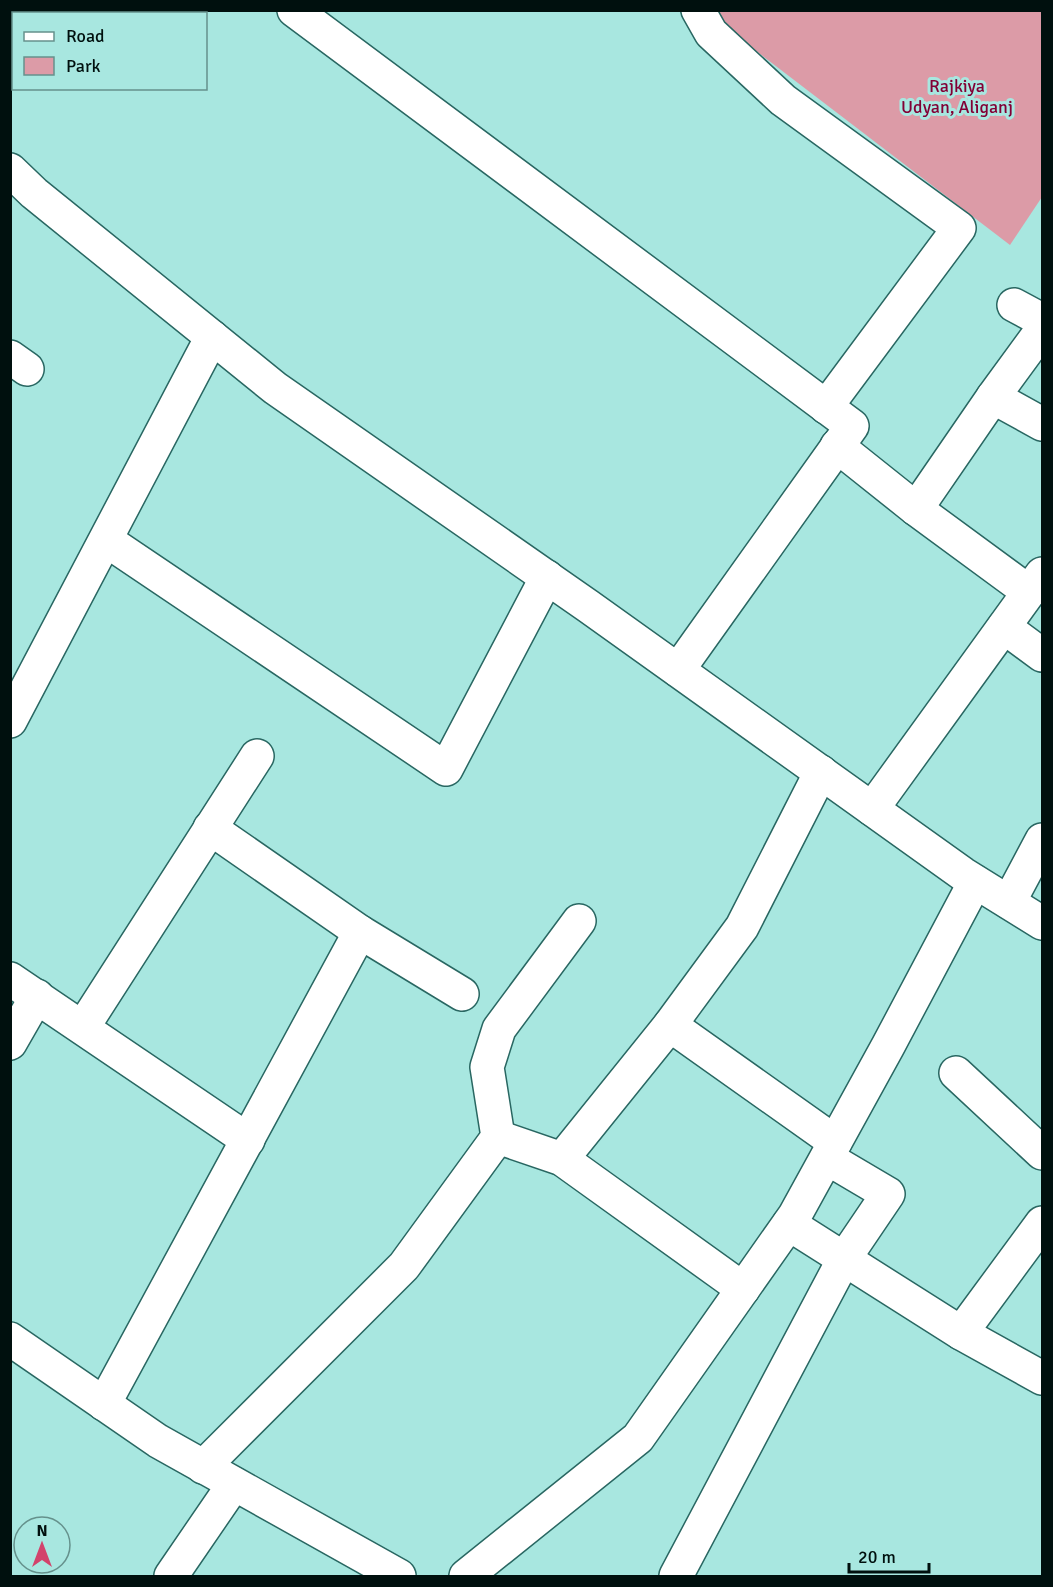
<svg xmlns="http://www.w3.org/2000/svg" width="1053" height="1587" font-family="Signika,sans-serif">
<rect width="100%" height="100%" fill="#a8e7e0"/>
<path fill="#dc9ba7" d="M717 11H1042V197L1010 245 726 28Z"/>
<g fill="none" stroke-linecap="round" stroke-linejoin="round">
<defs>
<g id="minor">
<path d="M294 10 852 426 678 670"/>
<path d="M698 10 711 33 783 100 959 228 826 407"/>
<path d="M10 170 34 193 275 388 588 606 963 874 1042 923"/>
<path d="M1014 305 1042 320"/>
<path d="M10 357 27 369"/>
<path d="M993 397 1042 424"/>
<path d="M837 446 916 509 1029 592"/>
<path d="M916 509 993 397 1042 330"/>
<path d="M106 540 446 769 547 577"/>
<path d="M1004 627 1042 655"/>
<path d="M10 721 212 337"/>
<path d="M872 809 1042 574"/>
<path d="M210 828 360 932 462 994"/>
<path d="M1009 902 1042 840"/>
<path d="M10 979 248 1140"/>
<path d="M670 1025 835 1142"/>
<path d="M83 1027 257 756"/>
<path d="M10 1043 37 996"/>
<path d="M956 1073 1042 1153"/>
<path d="M498 1137 562 1159 743 1289"/>
<path d="M562 1159 670 1025 742 927 821 772"/>
<path d="M789 1224 961 1333 1042 1378"/>
<path d="M961 1333 1042 1223"/>
<path d="M10 1339 158 1441 399 1576"/>
<path d="M104 1404 360 932"/>
<path d="M203 1467 404 1266 498 1137 487 1067 499 1029 579 921"/>
<path d="M171 1576 234 1484"/>
<path d="M466 1576 638 1438 795 1215 888 1046 975 882"/>
<path d="M676 1576 844 1259 888 1194 827 1158"/>
</g>
</defs>
<use href="#minor" stroke="#296762" stroke-width="36"/>
<use href="#minor" stroke="#fff" stroke-width="33"/>
</g>
<g text-anchor="middle" stroke-width="6" stroke-linejoin="round" paint-order="stroke">
<g font-size="18" fill="#820035" stroke="#a8e7e0">
<text x="957" y="92">Rajkiya<tspan x="957" dy="21">Udyan, Aliganj</tspan></text>
</g>
</g>
<rect width="1053" height="1587" fill="none" stroke="#00100e" stroke-width="24"/>
<rect x="12" y="12" width="195" height="78" fill="#a8e7e0" stroke="#65918c" stroke-width="1.5"/>
<rect x="24" y="32" width="30" height="9" fill="#ffffff" stroke="#65918c" stroke-width="1.5"/>
<text x="66" y="42" font-size="18" fill="#00100e">Road</text>
<rect x="24" y="57" width="30" height="18" fill="#dc9ba7" stroke="#65918c" stroke-width="1.5"/>
<text x="66" y="72" font-size="18" fill="#00100e">Park</text>
<g transform="translate(42 1545)"><circle r="28" fill="#a8e7e0" stroke="#65918c" stroke-width="1.5"/>
<path d="M0-4.5L10 22L0 15L-10 22Z" fill="#d2436c"/>
<text y="-9" font-size="16" font-weight="bold" text-anchor="middle" fill="#00100e">N</text>
</g>
<path d="M849 1563v9h80v-9" fill="none" stroke="#00100e" stroke-width="3"/>
<text x="858" y="1563" font-size="18" fill="#00100e" stroke="#a8e7e0" stroke-width="4.5" paint-order="stroke">20 m</text>
</svg>
